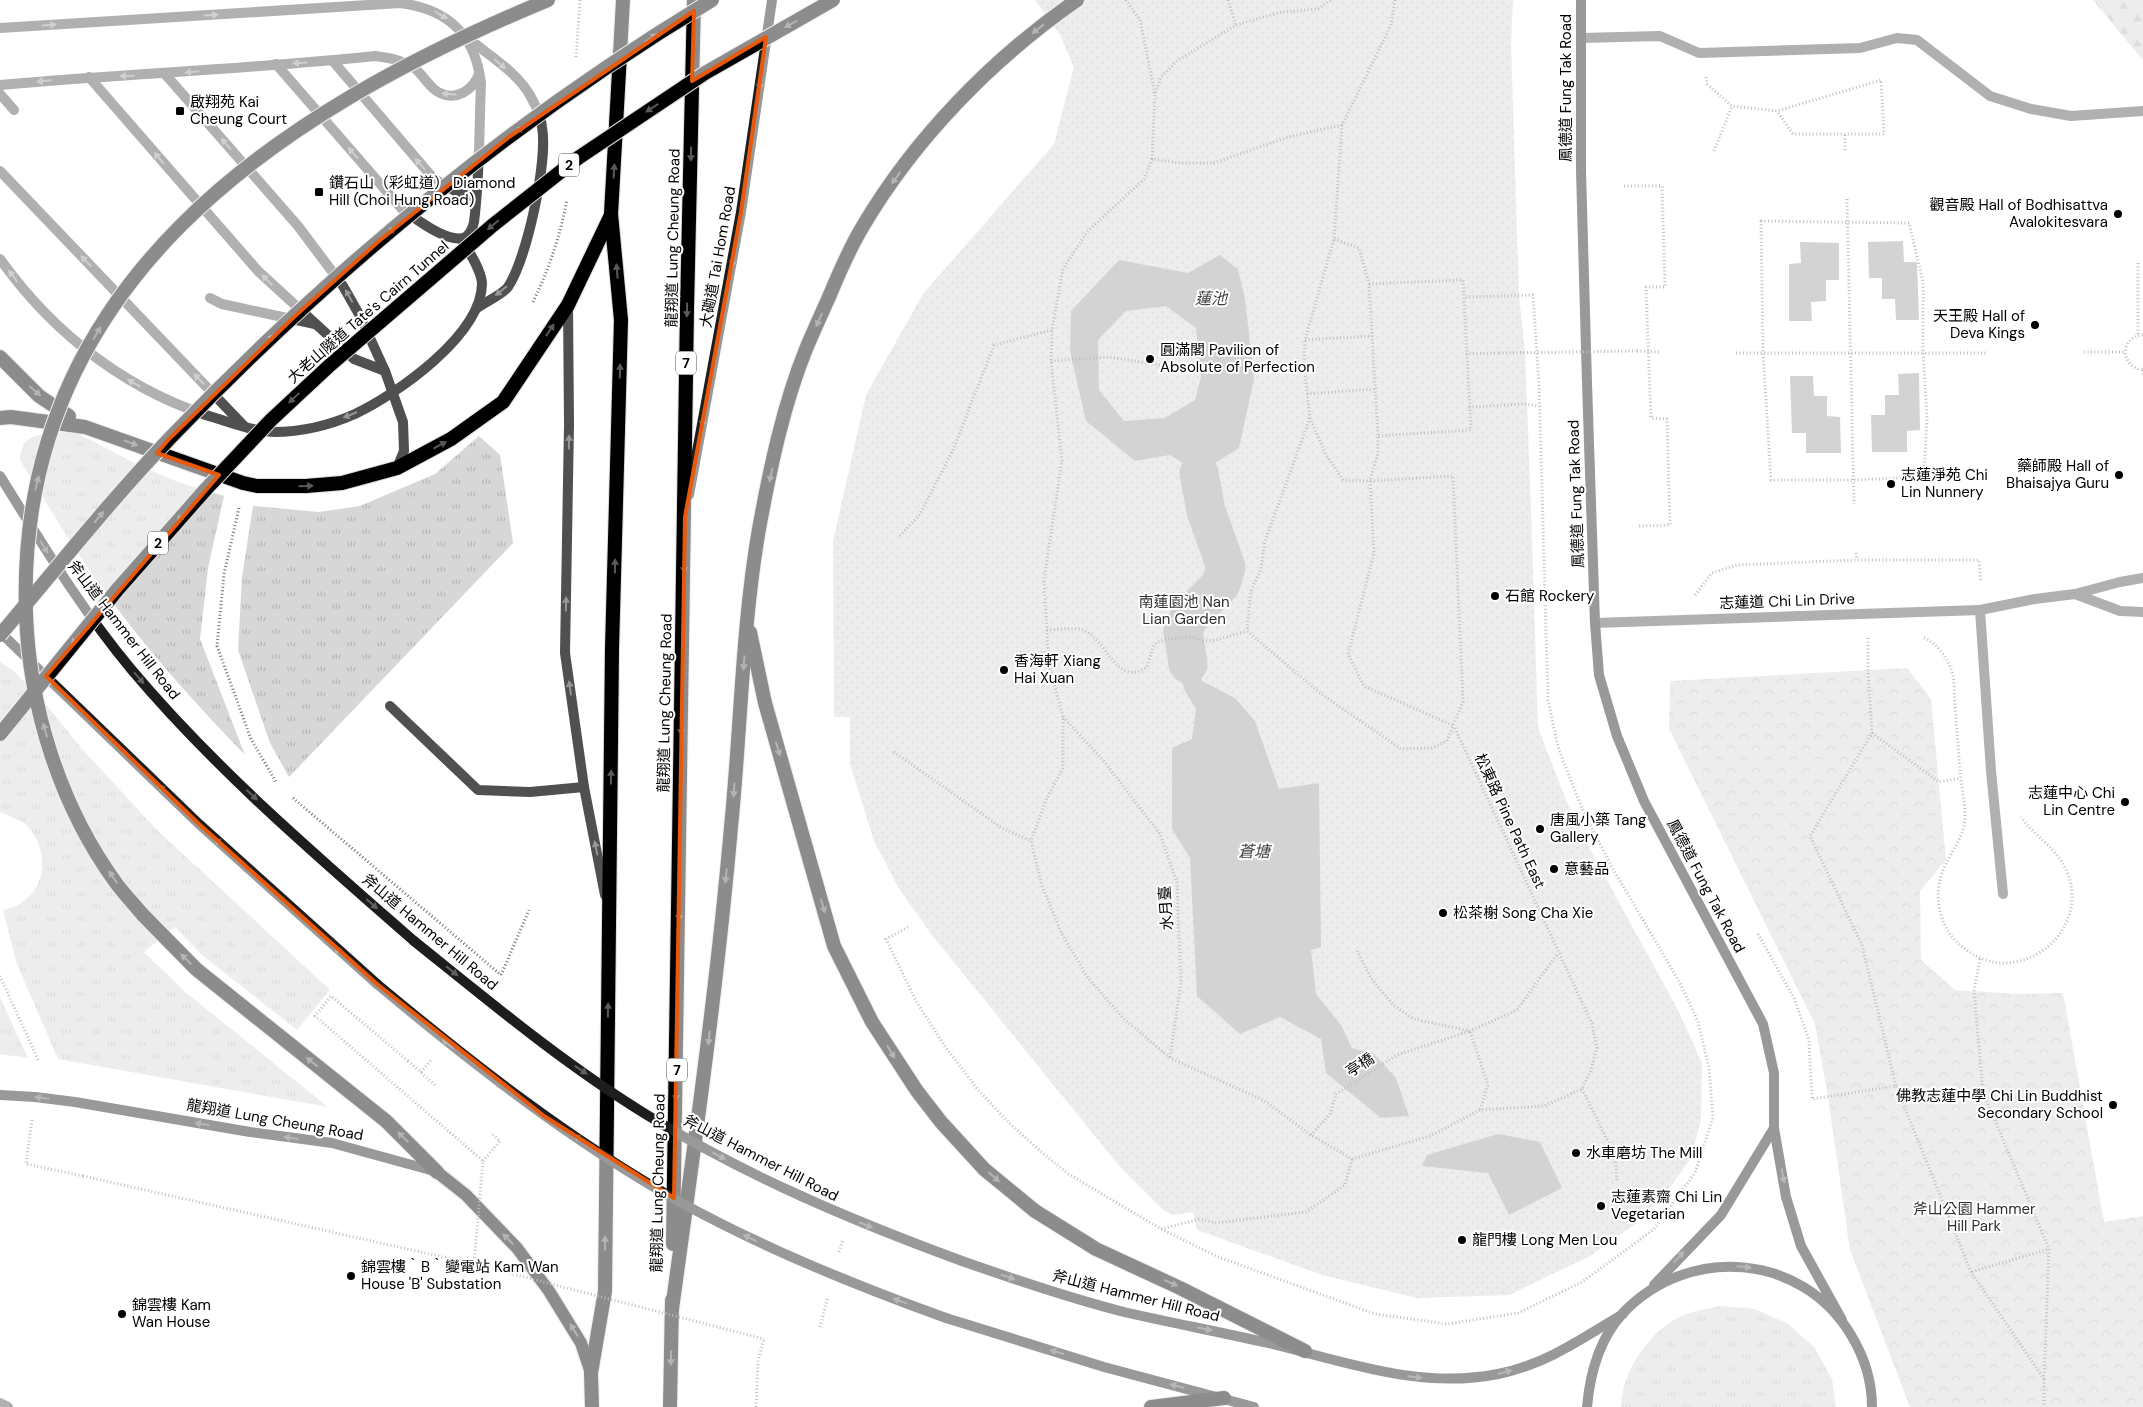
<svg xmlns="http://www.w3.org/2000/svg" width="2143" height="1407" font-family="'DM Sans','Noto Sans TC',sans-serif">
<defs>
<pattern id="grass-tufts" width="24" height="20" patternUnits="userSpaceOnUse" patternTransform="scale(1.25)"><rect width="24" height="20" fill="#d7d7d7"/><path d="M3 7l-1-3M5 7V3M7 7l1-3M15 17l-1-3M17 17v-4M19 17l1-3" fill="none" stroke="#b7b7b7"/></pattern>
<pattern id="forest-firs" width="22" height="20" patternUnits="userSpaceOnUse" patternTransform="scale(1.25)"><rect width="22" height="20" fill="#d7d7d7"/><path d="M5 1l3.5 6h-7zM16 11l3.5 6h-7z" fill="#b7b7b7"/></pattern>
<pattern id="park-crowns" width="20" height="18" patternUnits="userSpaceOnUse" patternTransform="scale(1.25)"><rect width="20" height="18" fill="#d7d7d7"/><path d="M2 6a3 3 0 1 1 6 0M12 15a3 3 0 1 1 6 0" fill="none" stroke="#b7b7b7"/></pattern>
<pattern id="garden-dots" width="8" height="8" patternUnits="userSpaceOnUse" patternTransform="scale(1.25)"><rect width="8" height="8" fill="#d7d7d7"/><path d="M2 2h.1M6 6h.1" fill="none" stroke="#b7b7b7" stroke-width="1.8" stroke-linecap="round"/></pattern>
</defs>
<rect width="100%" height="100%" fill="#fff"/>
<g fill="url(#grass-tufts)">
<path d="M52 432 77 433 134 463 178 482 224 496 208 568 200 639 245 755C193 701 143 646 100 585 71 545 46 502 20 460 22 436 32 437 52 432Z"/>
<path d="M479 436 500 455 513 543 289 777 270 743 238 650 242 577 253 506 319 512 360 506 435 474Z"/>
<path d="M0 662 10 668 36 692 82 749 157 830 330 990 297 1030 202 955 175 927 144 952 185 992 328 1107 58 1059 17 964 3 910C8 909 14 907 18 905 49 888 49 846 25 824 19 819 8 816 0 812Z"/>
<path d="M0 998 28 1058 0 1054Z"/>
<path d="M1720 1306 1755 1309 1788 1324 1815 1348 1832 1379 1836 1407H1621C1622 1370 1651 1328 1686 1314 1697 1310 1709 1309 1720 1306Z"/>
</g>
<path fill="url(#forest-firs)" d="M2093 0H2143V59H2142Z"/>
<path fill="url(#park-crowns)" d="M1907 668 1931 699 1946 860 1920 891 1921 960 1955 990 2017 994 2063 993 2104 1222 2143 1216V1407H1910L1850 1250 1828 1097 1815 1024 1669 729 1670 681Z"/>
<path fill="url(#garden-dots)" d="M1035 0H1513L1511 45 1519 295 1525 353 1531 509 1538 728 1574 820 1678 1010 1702 1063 1701 1120 1691 1158 1663 1197 1635 1224 1590 1256 1509 1295 1417 1298 1322 1275 1197 1230 1193 1212 1173 1215 1164 1211 1120 1167 931 934 898 887 874 841 850 764V717H834L833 541 866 395 923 294 1054 144 1074 67 1060 35Z"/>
<g fill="#9e9e9e" fill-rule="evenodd">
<path d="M1903 241 1904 262H1917L1919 320H1896L1895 299H1882V278H1869L1868 242Z"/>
<path d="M1800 242 1839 243V280H1826V301L1811 302 1812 321H1789V264L1801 263Z"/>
<path d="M1220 255 1238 269 1245 298 1254 379 1239 448 1199 473 1170 455 1135 461 1086 421 1070 351 1071 311 1119 260 1188 273ZM1166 306 1196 328 1201 377 1195 400 1165 418 1124 421 1099 390 1098 340 1126 311Z"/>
<path d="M1919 373 1920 430 1907 431V452H1872L1871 415H1885V395H1899L1898 374Z"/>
<path d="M1790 376H1813L1814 396H1827V416L1840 417 1841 453H1806V433H1792Z"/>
<path d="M1196 663 1202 681 1235 698 1255 721 1279 789 1319 783 1321 947 1311 950 1316 994 1341 1025 1352 1048 1374 1054 1396 1078 1409 1116 1381 1118 1326 1073 1321 1039 1280 1017 1240 1034 1197 996 1190 858 1172 829V748L1192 739 1196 709 1184 689 1177 664Z"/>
<path d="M1498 1134 1540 1142 1562 1188 1509 1215 1488 1173 1422 1166 1427 1155Z"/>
</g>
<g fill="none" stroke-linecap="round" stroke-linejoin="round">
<path stroke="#9e9e9e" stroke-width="39" d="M1188 664 1183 631 1189 617 1221 584 1226 567 1206 511 1199 473"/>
<defs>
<path id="primary" d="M437 1172 466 1195 517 1248 549 1291 581 1343 591 1373"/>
<g id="trunk">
<path d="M0 357 39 396 69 416"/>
<path d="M0 418 11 417 85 427 243 483 257 486H306L342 483 397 468 451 439 503 402 568 305 611 215"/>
<path d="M750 632 765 703 834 946 872 1022 917 1091 941 1122 984 1169 1035 1211 1096 1249 1180 1288 1305 1351"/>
<path d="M143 915 196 969 386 1121 437 1172"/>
<path d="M673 1244 687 308 694 0"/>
<path d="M672 1309C694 1149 717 988 731 827 741 728 742 627 759 529 770 469 783 406 806 349 813 332 821 315 829 297 839 273 849 249 863 226 915 138 992 59 1077 0"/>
<path d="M592 1407 591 1373 605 1291 612 649 621 320 611 214 623 0"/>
<path d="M670 1407 672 1300"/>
<path d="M1151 1407 1224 1398"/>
</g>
</defs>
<use href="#primary" stroke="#dbdbdb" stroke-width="15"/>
<use href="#trunk" stroke="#dbdbdb" stroke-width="16"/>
<g stroke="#727272" stroke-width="3" stroke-dasharray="1 2.5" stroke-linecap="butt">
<path d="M1126 0 1140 20 1155 94"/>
<path d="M1228 0 1236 25"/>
<path d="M1395 0 1391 25 1342 125 1334 239 1305 340 1304 366 1310 418 1326 455 1343 480 1370 481 1374 553 1348 654 1364 686 1454 726"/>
<path d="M576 57 580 0"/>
<path d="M1706 77 1707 84 1732 106 1777 111 1881 80 1884 134H1793L1777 111"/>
<path d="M1342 125 1288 137 1214 163H1180L1152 159 1144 179 1087 232 1063 269 1052 330 1051 361 1062 461 1044 579 1048 653 1051 672 1063 717V768L1047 798 1031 841 1042 886 1062 934 1088 978 1123 1018 1170 1058 1263 1100 1311 1135 1352 1159 1430 1136 1480 1110 1544 1106 1582 1089 1591 1070 1597 1048 1592 1024 1454 726"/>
<path d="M1845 150V135"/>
<path d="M1714 151 1732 106"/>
<path d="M1152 159 1155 94 1161 77 1177 61 1236 25 1282 12 1318 9 1331 0"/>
<path d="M1624 186H1662L1665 287H1646L1651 418 1667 419 1670 525 1638 526"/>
<path d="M1847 199 1854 504"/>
<path d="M1761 221 1909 223 1923 282V354L1927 416 1924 477 1853 480H1771L1763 353Z"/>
<path d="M2138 263V335"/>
<path d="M1369 284 1463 280 1471 430 1378 436"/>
<path d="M533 302C549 269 560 236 567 200"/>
<path d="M2143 335C2119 337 2120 367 2143 370"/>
<path d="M1305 340 1372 336"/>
<path d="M1637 351 1659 352"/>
<path d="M2084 352H2125"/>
<path d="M1736 353H1986"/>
<path d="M1466 354 1499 353"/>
<path d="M1051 361 1109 357 1191 370 1304 366"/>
<path d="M2143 370V375"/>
<path d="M1307 394 1375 389"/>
<path d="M1469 407 1526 404 1538 406"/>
<path d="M1310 418 1265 541 1261 569 1251 591 1247 631 1320 693 1401 749 1432 748 1447 741 1463 702 1453 476 1370 481 1378 453V436L1369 284 1359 248 1334 239"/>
<path d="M239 508 224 574 217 646 251 739 276 782"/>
<path d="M900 536 920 514 953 450 994 345 1052 330"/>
<path d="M1856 553 1857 560"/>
<path d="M1695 595 1712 573 1737 565 1857 560H1979L1981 582"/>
<path d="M1047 630C1057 630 1074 627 1083 630 1108 641 1117 688 1147 667L1153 647 1157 642 1166 639 1192 637 1204 641 1216 640 1247 631"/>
<path d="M1868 638V671L1872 733 1810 836 1862 945 1896 1086"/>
<path d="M1924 638C1938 643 1950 662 1953 676 1955 685 1954 696 1955 706 1957 728 1958 749 1960 770 1961 785 1965 801 1965 816 1965 836 1952 850 1944 868 1933 892 1938 926 1959 944 1972 955 1986 963 2003 963 2049 963 2086 917 2067 872 2058 849 2035 837 2021 817"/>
<path d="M1020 653H1048"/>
<path d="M1063 717 1103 760 1160 834 1177 883 1181 983 1170 1057"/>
<path d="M1872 733 1939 782 1960 778"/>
<path d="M894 752 1002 828 1031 841"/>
<path d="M293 798 501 975"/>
<path d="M908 927 886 939 916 1001 944 1045 979 1091 1007 1121 1038 1149 1067 1173 1102 1194 1161 1229 1216 1256 1375 1314 1447 1324 1518 1313 1582 1282 1653 1230 1695 1173 1713 1117 1709 1068 1698 1022 1680 983 1613 869 1583 811 1558 747 1548 700 1539 385 1533 295 1464 297"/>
<path d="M1758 934 1794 998 1809 1040 1812 1099 1896 1086 1971 1272 2044 1379 2049 1249 1971 1272"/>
<path d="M1357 951 1371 978 1393 1005 1414 1019 1470 1031 1517 1010 1558 953"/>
<path d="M1980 959 1974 991 1983 1092 2049 1249"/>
<path d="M501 975 529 910"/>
<path d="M0 976 39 1062"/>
<path d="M408 1061 435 1085"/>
<path d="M421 1072 432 1059"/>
<path d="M1582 1089 1615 1156 1617 1181"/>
<path d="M32 1120 26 1164 83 1176"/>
<path d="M1311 1135 1330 1114 1336 1094 1397 1055 1470 1031 1488 1085 1480 1110"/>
<path d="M483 1161 500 1141 491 1133"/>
<path d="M1161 1229 1200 1219 1215 1223 1306 1212 1345 1185 1352 1159"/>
<path d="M839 1252 843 1239"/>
<path d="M820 1327 828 1297"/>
<path d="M2044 1379V1407"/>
<path d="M756 1407 758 1361 764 1339"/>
</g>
<g stroke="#505050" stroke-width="10">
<path d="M0 28 400 3C448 9 475 34 481 83 479 129 480 177 474 222 473 227 471 232 467 236 451 247 415 218 402 209L276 64"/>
<path d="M1581 38 1660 36 1699 53 1860 48 1897 38 1917 40 1990 96 2031 109 2071 116 2143 111"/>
<path d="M469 39C490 56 520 74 532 99 537 108 541 117 542 127 548 161 527 258 508 287 502 295 485 302 477 308"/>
<path d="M332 60 433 178 460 194 475 197"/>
<path d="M165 74 298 226 343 286 360 316 385 371 403 422 404 451 397 468"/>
<path d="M89 77 258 271 354 359 385 371"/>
<path d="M0 85C125 74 250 69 375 56 390 58 401 60 413 67 423 74 428 86 438 92 456 102 473 90 479 74"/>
<path d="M0 94 14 110"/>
<path d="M0 171 244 426"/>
<path d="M0 259C55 336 131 394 222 420 238 425 257 432 274 432 300 432 330 425 355 414 397 394 482 335 482 283 481 270 470 253 463 242"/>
<path d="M210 298 222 304 315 324"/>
<path d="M568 305 569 425 565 653 584 787 605 895"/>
<path d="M2075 594 2120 611 2143 612"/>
<path d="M1980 610 2035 599 2075 594 2120 582 2143 578"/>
<path d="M390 706 478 790 530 792 584 787"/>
<path d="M0 1403 8 1407"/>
</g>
<path stroke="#505050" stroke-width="10" d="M1595 623 1980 610 1991 771 2003 894"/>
<g stroke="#1d1d1d" stroke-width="10">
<path d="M1581 0V171L1587 383 1595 623 1599 675 1617 736 1644 801 1763 1024 1774 1073V1128L1786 1197 1801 1246 1842 1320"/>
<path d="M0 476C42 543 80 608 131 669 215 769 316 855 414 941"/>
<path d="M689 495 741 212 772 0"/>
<path d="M0 632 199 824 377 984"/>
<path d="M0 1095 35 1097 75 1102 250 1132 332 1143 434 1171"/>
<path d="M962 1261C1016 1280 1069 1298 1124 1312 1172 1323 1220 1332 1268 1343 1344 1361 1419 1390 1498 1374 1545 1365 1583 1338 1623 1314"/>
<path d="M1654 1285 1721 1215 1774 1128"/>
<path d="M946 1318 1104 1367 1254 1407"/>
<path d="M1587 1407C1590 1373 1599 1339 1623 1313 1689 1244 1802 1253 1851 1335 1865 1358 1872 1381 1872 1407"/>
</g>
<use href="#primary" stroke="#000" stroke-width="12"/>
<use href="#trunk" stroke="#000" stroke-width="14"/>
<defs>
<g id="trunk-bridge">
<path d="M0 635C56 569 110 501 170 438 331 270 513 120 712 0"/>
<path d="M0 734 117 590 206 489 271 420 330 365 493 225 578 158 705 73 833 0"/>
<path d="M143 915C134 904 124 894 116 883 60 806 29 707 26 613 15 284 277 112 548 0"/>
</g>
</defs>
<use href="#trunk-bridge" stroke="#dbdbdb" stroke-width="16" stroke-linecap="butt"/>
<g stroke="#727272" stroke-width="3" stroke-dasharray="1 2.5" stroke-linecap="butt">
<path d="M1499 353 1637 351"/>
<path d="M408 1061 331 996 315 1016 483 1161 474 1264"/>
<path d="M83 1176 474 1264 764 1339"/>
</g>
<g stroke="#1d1d1d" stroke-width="10">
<path d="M414 941C490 1002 564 1064 647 1115 746 1176 853 1221 962 1261"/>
<path d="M377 984C473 1064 571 1141 680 1202 765 1249 854 1285 946 1318"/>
</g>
<use href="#trunk-bridge" stroke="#000" stroke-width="14"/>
</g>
<defs><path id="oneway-solid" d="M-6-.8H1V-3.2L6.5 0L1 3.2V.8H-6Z" transform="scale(1.25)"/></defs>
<g fill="#969696">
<use href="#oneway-solid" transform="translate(211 15) rotate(-4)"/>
<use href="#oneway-solid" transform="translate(441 15) rotate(30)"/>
<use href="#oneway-solid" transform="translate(49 25) rotate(-4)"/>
<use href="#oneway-solid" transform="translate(300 63) rotate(176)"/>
<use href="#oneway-solid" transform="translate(500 64) rotate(40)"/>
<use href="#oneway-solid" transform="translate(192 72) rotate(175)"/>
<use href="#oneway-solid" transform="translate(127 76) rotate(178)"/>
<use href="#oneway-solid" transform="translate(44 81) rotate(175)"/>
<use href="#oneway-solid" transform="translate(449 94) rotate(-174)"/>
<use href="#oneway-solid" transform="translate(226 144) rotate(-131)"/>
<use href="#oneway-solid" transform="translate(353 153) rotate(-131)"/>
<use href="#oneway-solid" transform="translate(159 158) rotate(-130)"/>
<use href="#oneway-solid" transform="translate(420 164) rotate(-131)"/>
<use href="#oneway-solid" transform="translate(86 261) rotate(-134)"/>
<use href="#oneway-solid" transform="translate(13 276) rotate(-127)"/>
<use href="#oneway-solid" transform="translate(267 280) rotate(-136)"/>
<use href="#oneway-solid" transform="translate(501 291) rotate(141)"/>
<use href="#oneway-solid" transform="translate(349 296) rotate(-119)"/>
<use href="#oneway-solid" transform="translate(199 379) rotate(-134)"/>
<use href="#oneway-solid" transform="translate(134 383) rotate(-150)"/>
<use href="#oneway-solid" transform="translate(350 415) rotate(158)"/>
<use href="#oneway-solid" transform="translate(569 442) rotate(-89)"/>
<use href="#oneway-solid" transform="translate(566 604) rotate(-89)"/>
<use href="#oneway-solid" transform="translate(570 688) rotate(-98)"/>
<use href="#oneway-solid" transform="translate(596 848) rotate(-101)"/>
</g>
<g fill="#595959">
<use href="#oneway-solid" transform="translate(791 24) rotate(151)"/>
<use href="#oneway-solid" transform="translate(1038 29) rotate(142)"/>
<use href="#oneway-solid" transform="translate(651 38) rotate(-34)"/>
<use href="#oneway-solid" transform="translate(652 108) rotate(147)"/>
<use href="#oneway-solid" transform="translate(518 131) rotate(-36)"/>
<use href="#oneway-solid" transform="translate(691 154) rotate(91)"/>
<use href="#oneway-solid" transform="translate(614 171) rotate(-86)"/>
<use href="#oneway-solid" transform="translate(896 178) rotate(126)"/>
<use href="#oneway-solid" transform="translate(493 225) rotate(140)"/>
<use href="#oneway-solid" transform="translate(390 232) rotate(-39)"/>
<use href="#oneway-solid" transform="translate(617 271) rotate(-95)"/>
<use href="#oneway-solid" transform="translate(687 310) rotate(91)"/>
<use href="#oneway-solid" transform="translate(819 320) rotate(114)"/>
<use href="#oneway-solid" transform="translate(550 330) rotate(-56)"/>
<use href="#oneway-solid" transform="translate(97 333) rotate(-60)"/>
<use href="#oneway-solid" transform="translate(269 340) rotate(-44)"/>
<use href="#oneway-solid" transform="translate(620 371) rotate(-88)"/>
<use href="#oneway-solid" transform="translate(35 391) rotate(41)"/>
<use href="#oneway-solid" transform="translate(294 398) rotate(137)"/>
<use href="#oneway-solid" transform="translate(131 443) rotate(20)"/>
<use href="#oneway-solid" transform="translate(440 445) rotate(-28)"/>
<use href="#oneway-solid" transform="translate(771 475) rotate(102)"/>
<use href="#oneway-solid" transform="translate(37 483) rotate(-76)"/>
<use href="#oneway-solid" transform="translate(306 486) rotate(-2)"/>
<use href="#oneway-solid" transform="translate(182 516) rotate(131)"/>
<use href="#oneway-solid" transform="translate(99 517) rotate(-50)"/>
<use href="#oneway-solid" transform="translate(615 566) rotate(-89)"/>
<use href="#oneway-solid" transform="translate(684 566) rotate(91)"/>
<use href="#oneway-solid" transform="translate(76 639) rotate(130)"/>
<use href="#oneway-solid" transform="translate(744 663) rotate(94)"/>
<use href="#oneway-solid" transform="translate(681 728) rotate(91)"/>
<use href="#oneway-solid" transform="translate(45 730) rotate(-106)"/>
<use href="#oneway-solid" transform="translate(778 749) rotate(74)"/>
<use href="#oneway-solid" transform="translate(611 777) rotate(-89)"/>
<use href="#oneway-solid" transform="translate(734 790) rotate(94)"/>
<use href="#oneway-solid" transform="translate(726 876) rotate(96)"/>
<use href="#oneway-solid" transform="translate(113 877) rotate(-123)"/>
<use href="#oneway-solid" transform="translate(823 906) rotate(74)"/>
<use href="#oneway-solid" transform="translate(679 914) rotate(91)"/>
<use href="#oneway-solid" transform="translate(186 959) rotate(-136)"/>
<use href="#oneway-solid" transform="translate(608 1010) rotate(-89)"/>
<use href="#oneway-solid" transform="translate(709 1038) rotate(96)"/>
<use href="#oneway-solid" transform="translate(891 1052) rotate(59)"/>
<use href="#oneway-solid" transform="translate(312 1062) rotate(-142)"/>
<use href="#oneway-solid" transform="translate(676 1094) rotate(91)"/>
<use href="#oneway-solid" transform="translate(403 1137) rotate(-135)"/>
<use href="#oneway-solid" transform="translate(994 1177) rotate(42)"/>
<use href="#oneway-solid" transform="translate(508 1239) rotate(-134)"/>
<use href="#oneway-solid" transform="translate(605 1243) rotate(-89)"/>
<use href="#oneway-solid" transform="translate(1171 1283) rotate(24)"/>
<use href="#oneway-solid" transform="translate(574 1330) rotate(-122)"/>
<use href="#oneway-solid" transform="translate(671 1358) rotate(91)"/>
</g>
<g fill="#616161">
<use href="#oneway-solid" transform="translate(760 83) rotate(98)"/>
<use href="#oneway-solid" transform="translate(733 260) rotate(100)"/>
<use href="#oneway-solid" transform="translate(703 420) rotate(101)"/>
<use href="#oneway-solid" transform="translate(44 547) rotate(60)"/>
<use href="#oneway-solid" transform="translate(139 678) rotate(49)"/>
<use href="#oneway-solid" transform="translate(164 790) rotate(-136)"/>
<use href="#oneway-solid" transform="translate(252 795) rotate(43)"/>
<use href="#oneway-solid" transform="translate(220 843) rotate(-138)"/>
<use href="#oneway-solid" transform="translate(372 904) rotate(41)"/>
<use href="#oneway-solid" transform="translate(340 952) rotate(-138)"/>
<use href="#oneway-solid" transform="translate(452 971) rotate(39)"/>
<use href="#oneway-solid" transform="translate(448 1044) rotate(-140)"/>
<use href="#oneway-solid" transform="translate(581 1070) rotate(34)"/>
<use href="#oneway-solid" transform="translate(42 1098) rotate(-173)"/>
<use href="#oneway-solid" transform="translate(202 1124) rotate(-171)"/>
<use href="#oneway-solid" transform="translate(291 1138) rotate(-172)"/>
<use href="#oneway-solid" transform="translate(580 1139) rotate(-146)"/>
<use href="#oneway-solid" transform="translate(719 1156) rotate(28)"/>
<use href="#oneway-solid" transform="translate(1783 1176) rotate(80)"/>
<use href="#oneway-solid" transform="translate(866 1225) rotate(22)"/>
<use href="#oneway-solid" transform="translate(750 1238) rotate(-154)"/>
<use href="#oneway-solid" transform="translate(1679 1257) rotate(-47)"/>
<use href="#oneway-solid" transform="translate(1744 1267) rotate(5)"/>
<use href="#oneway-solid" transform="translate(1008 1277) rotate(19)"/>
<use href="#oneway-solid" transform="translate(900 1301) rotate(-160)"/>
<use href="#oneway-solid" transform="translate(1205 1329) rotate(12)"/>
<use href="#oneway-solid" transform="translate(1057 1352) rotate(-163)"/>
<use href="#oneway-solid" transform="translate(1505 1372) rotate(-15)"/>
<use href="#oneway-solid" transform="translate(1415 1377) rotate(7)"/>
<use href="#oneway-solid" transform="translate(1177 1386) rotate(-165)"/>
</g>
<path d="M0 0H2143V1407H0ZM694 11 692 81 766 37 741 212 685 517 674 1198 544 1116 377 984 199 824 46 676 219 475 157 453 169 439 295 316 379 241 509 137Z" fill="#fff" fill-opacity=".55" fill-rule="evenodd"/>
<path fill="none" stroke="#e8590c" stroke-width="4" stroke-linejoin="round" d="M694 11 692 81 766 37 741 212 685 517 674 1198 544 1116 377 984 199 824 46 676 219 475 157 453 169 439 295 316 379 241 509 137Z"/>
<g fill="#000" stroke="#fff" stroke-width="2">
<rect x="175" y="106" width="10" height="10" rx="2.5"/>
<rect x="314" y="187" width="10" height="10" rx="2.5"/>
<circle cx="2118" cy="214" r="5"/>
<circle cx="2035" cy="325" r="5"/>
<circle cx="1150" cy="359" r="5"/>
<circle cx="2119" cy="475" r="5"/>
<circle cx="1891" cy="484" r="5"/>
<circle cx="1495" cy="596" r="5"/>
<circle cx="1004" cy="670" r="5"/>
<circle cx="2125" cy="802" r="5"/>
<circle cx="1540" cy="829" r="5"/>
<circle cx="1554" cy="869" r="5"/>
<circle cx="1443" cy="913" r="5"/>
<circle cx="2113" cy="1105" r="5"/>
<circle cx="1576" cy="1153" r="5"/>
<circle cx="1601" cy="1206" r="5"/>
<circle cx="1462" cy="1240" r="5"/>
<circle cx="351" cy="1276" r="5"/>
<circle cx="122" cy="1314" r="5"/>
</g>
<g text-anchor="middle" stroke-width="4" stroke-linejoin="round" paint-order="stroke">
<g fill="#fff" stroke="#4c4c4c" stroke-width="1">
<rect x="559" y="153.5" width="20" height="23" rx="4"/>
<rect x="676" y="351.5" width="20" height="23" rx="4"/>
<rect x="148" y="531.5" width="20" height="23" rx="4"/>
<rect x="667" y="1058.5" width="20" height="23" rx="4"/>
</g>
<g font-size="14" font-weight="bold" fill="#000">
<text x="569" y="170">2</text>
<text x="686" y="368">7</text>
<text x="158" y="548">2</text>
<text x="677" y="1075">7</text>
</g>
<g font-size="15" fill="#000" stroke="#fff">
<text transform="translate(1566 88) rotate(-90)" y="5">鳳德道 Fung Tak Road</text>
<text transform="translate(673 238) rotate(-89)" y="5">龍翔道 Lung Cheung Road</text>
<text transform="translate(718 257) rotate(-80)" y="5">大磡道 Tai Hom Road</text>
<text transform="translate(368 312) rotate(-41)" y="5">大老山隧道 Tate's Cairn Tunnel</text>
<text transform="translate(1576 494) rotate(-92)" y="5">鳳德道 Fung Tak Road</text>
<text transform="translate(1787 601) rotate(-2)" y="5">志蓮道 Chi Lin Drive</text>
<text transform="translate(124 630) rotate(52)" y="5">斧山道 Hammer Hill Road</text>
<text transform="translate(665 703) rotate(-89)" y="5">龍翔道 Lung Cheung Road</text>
<text transform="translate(1510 821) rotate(65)" y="5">松東路 Pine Path East</text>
<text transform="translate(1706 886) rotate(62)" y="5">鳳德道 Fung Tak Road</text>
<text transform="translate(1166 908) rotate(-94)" y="5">水月臺</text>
<text transform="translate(430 932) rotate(40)" y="5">斧山道 Hammer Hill Road</text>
<text transform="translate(1360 1065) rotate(-33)" y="5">亭橋</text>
<text transform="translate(275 1120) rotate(10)" y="5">龍翔道 Lung Cheung Road</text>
<text transform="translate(761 1158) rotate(27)" y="5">斧山道 Hammer Hill Road</text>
<text transform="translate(658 1183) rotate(-89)" y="5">龍翔道 Lung Cheung Road</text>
<text transform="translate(1136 1296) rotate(14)" y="5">斧山道 Hammer Hill Road</text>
</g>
<g font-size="15" fill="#000" stroke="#fff" text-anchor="start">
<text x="190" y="107">啟翔苑 Kai<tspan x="190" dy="17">Cheung Court</tspan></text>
<text x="329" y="188">鑽石山（彩虹道） Diamond<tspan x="329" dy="17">Hill (Choi Hung Road)</tspan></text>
<text x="2108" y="210" text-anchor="end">觀音殿 Hall of Bodhisattva<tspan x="2108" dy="17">Avalokitesvara</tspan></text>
<text x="2025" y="321" text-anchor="end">天王殿 Hall of<tspan x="2025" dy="17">Deva Kings</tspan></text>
<text x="1160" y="355">圓滿閣 Pavilion of<tspan x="1160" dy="17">Absolute of Perfection</tspan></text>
<text x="2109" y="471" text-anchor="end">藥師殿 Hall of<tspan x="2109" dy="17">Bhaisajya Guru</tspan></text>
<text x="1901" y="480">志蓮淨苑 Chi<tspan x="1901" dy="17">Lin Nunnery</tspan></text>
<text x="1505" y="601">石館 Rockery</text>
<text x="1014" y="666">香海軒 Xiang<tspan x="1014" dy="17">Hai Xuan</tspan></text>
<text x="2115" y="798" text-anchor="end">志蓮中心 Chi<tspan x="2115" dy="17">Lin Centre</tspan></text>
<text x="1550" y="825">唐風小築 Tang<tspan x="1550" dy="17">Gallery</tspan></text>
<text x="1564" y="874">意藝品</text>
<text x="1453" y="918">松茶榭 Song Cha Xie</text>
<text x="2103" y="1101" text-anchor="end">佛教志蓮中學 Chi Lin Buddhist<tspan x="2103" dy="17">Secondary School</tspan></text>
<text x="1586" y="1158">水車磨坊 The Mill</text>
<text x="1611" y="1202">志蓮素齋 Chi Lin<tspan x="1611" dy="17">Vegetarian</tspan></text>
<text x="1472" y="1245">龍門樓 Long Men Lou</text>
<text x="361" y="1272">錦雲樓‵B‵變電站 Kam Wan<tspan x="361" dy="17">House 'B' Substation</tspan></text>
<text x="132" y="1310">錦雲樓 Kam<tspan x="132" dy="17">Wan House</tspan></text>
</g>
<g font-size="15" fill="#2e2e2e" stroke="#fff">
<text x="1184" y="607">南蓮園池 Nan<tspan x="1184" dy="17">Lian Garden</tspan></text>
<text x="1974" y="1214">斧山公園 Hammer<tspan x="1974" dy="17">Hill Park</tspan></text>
</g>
<g font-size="16" font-style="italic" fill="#3f3f3f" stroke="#fff">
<text x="1211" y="304">蓮池</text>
<text x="1254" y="857">蒼塘</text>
</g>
</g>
</svg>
